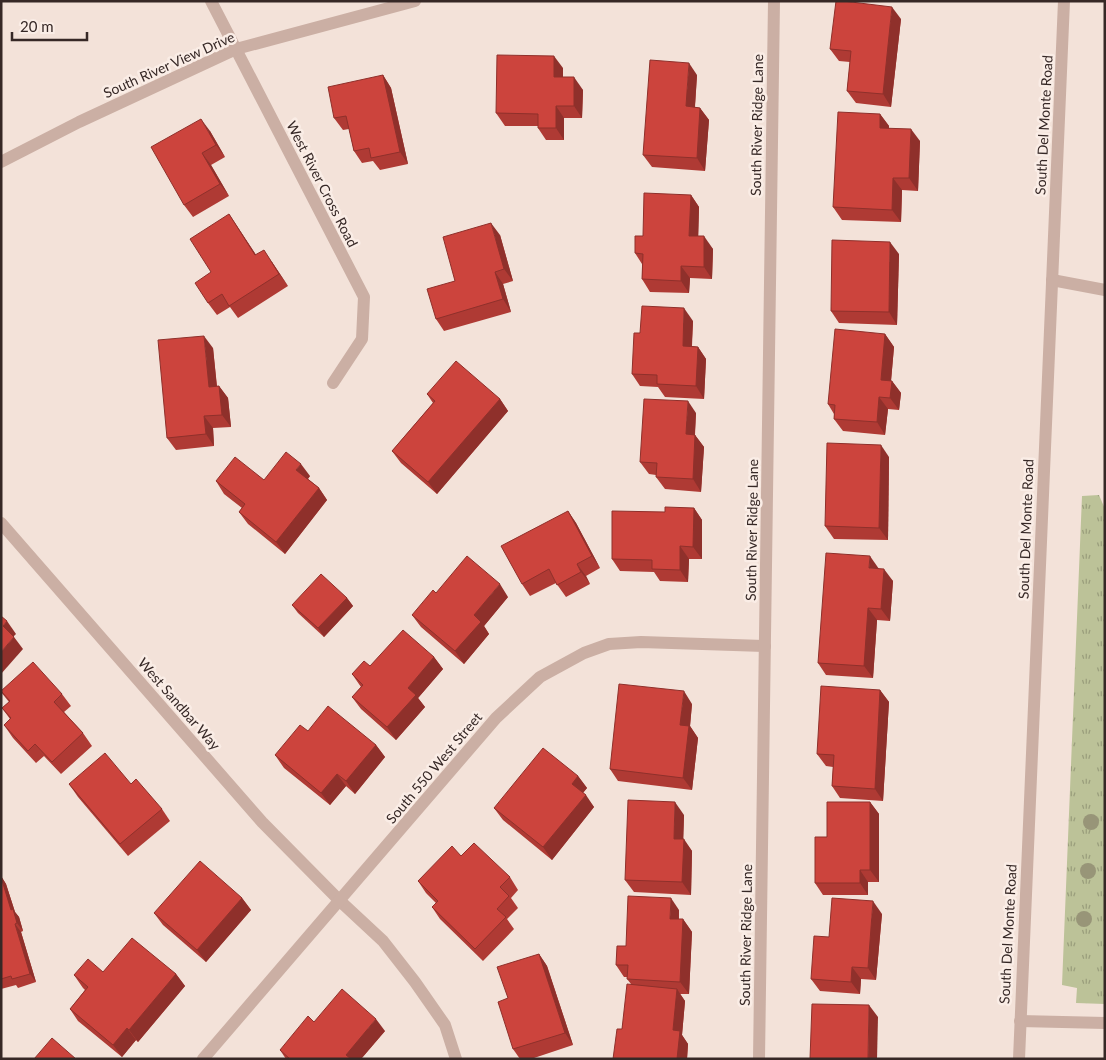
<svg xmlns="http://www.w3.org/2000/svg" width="1106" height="1060" font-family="Lato,sans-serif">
<defs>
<pattern id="grass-tufts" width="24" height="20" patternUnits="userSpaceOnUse" patternTransform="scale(1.25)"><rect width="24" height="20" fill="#bcc298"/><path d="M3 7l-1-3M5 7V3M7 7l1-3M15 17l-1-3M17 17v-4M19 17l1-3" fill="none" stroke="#9a9e7c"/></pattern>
</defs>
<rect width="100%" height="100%" fill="#f3e2d9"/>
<path fill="url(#grass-tufts)" d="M1099 495 1105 509V1004L1076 1003 1077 988 1062 985 1082 496Z"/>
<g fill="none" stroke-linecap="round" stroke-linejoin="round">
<g stroke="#cbafa4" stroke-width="12">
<path d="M211 1 364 297 362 339 333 383"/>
<path d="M1 162 79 122 236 49 415 1"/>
<path d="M1052 280 1105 290"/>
<path d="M1 523 262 822 340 901 383 941 415 982 445 1025 456 1059"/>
<path d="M1020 1021 1105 1023"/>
<path d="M203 1059 496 718 540 677 584 653 609 644 641 642 765 646"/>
<path d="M759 1059 774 1"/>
<path d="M1019 1059 1064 1"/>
</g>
</g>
<g fill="#989578">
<circle cx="1091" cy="822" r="8"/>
<circle cx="1088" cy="871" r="8"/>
<circle cx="1084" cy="919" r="8"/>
</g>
<g fill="#af3a34">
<path d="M901 19 891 107 856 103 847 91 850 62 839 61 830 49Z"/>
<path d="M563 68V77L583 90 582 118H564V140H546L538 128V126H505L496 113Z"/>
<path d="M383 75 391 88 408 164 380 170 373 161 362 163 354 151 349 129 343 130 334 118Z"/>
<path d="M697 75 695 107 700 108 709 120 705 171 652 167 643 155Z"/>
<path d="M880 114 889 126V128L920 141 918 191 902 190 901 222 842 220 833 207Z"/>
<path d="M210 131 225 157 211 165 229 196 193 217 184 205Z"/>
<path d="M691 195 699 207 698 236 713 249 712 279 690 278 689 293 650 292 642 279V264L635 253 643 236Z"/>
<path d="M229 214 256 255 272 262 288 286 238 318 230 307 217 315 208 303 211 272Z"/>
<path d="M500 235 513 281 503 284 511 312 444 331 436 319 455 281Z"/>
<path d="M899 254 897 325 839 323 831 311Z"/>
<path d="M693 321 692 346 698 347 706 359 704 399 665 397 658 387 640 386 632 374 640 333Z"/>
<path d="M885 334 894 347 891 381H892L901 393 899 410 888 409 885 435 843 431 834 419V414L828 404Z"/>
<path d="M213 348 217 386H219L228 398 231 427 213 428 214 446 176 450 167 438Z"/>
<path d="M427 394 500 399 508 411 437 494 401 463 392 451 433 403Z"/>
<path d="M696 413 695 435 704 447 701 492 665 489 656 477V475L649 474 640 462Z"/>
<path d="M889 457 888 540 834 539 825 526Z"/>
<path d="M310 476 308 479 319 488 327 500 285 554 248 524 239 512 242 508 224 494 216 481 264 480Z"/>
<path d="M694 508 702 520V559H689L688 582 660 581 654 572 620 571 612 559 665 512Z"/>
<path d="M568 511 576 523 600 568 586 576 590 584 566 597 556 583 530 596 522 584Z"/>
<path d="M878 568 893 581 890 621 877 620 873 678 826 675 818 663Z"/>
<path d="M436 593 508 597 484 626 489 634 464 664 421 627 412 615Z"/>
<path d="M347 598 353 606 324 637 298 613 292 605Z"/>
<path d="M434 657 443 669 418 698 425 707 396 740 361 709 352 697 361 687 352 674 370 666Z"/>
<path d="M880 690 889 702 883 801 840 798 832 786 833 767 826 766 817 754Z"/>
<path d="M1 692 62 694 71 706 64 712 83 733 92 746 61 774 44 756 36 763 13 738 4 725 10 719 2 708 9 702Z"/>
<path d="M692 704 690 726 698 738 692 790 618 781 610 769Z"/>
<path d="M308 731 376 745 385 757 355 794 346 786 330 805 284 768 275 755Z"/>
<path d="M578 776 587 788 583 793 594 807 552 860 503 820 494 808Z"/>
<path d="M69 784H131L162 809 170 821 128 856 78 797Z"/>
<path d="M870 802 879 814V882H868V895H823L815 883 827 837Z"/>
<path d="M684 815 683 839 692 851 691 895 634 892 625 880Z"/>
<path d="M461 856 510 877 518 890 511 898 518 908 507 919 514 929 483 961 440 919 432 907 436 903 426 893 418 881Z"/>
<path d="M1 876 6 884 15 912 19 917 23 931 21 932 36 982 18 988 16 985 1 989Z"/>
<path d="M242 898 251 910 206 962 163 925 154 913Z"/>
<path d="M679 910V919H683L692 932 689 994H680L685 1001 682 1035 688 1044 687 1059H614L622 1029 631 984 627 979V977H624L616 965 626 946Z"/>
<path d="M882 914 876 980 861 979 860 994 820 991 811 979 829 937Z"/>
<path d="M539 954 547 966 573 1045 531 1059H520L513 1049 508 998Z"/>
<path d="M103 972 176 974 185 986 138 1042 136 1040 122 1057 78 1021 70 1009 85 990 83 988 74 975Z"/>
<path d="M314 1022 385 1031 361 1059H286L280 1050Z"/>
</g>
<g fill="#8f302b">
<path d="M892 7 901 19 891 107 883 94Z"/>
<path d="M554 56 563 68V89L554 77Z"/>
<path d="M689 63 697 75 694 119 686 106Z"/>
<path d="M383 75 391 88 408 164 400 152Z"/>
<path d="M574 77 583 90 582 118 574 106Z"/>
<path d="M556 106 564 118V140L556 128Z"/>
<path d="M700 108 709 120 705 171 697 158Z"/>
<path d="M880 114 889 126 888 140 880 128Z"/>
<path d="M201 119 210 131 225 157 216 145Z"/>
<path d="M911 129 920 141 918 191 909 178Z"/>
<path d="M202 153 211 165 229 196 220 184Z"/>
<path d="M893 178 902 190 901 222 892 210Z"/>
<path d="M691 195 699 207 698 248 689 236Z"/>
<path d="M229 214 237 226 264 267 255 255Z"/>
<path d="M491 223 500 235 513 281 504 269Z"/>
<path d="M704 236 713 249 712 279 704 267Z"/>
<path d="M890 242 899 254 897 325 889 312Z"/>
<path d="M264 250 288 286 279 274Z"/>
<path d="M681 266 690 278 689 293 681 281Z"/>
<path d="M495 272 503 284 511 312 503 299Z"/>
<path d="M684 308 693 321 691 358 683 346Z"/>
<path d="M885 334 894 347 890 392 881 380Z"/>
<path d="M204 336 213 348 218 399 209 387Z"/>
<path d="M698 347 706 359 704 399 696 386Z"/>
<path d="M892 381 901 393 899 410 890 398Z"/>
<path d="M219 386 228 398 231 427 222 415Z"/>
<path d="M879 397 888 409 885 435 877 422Z"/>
<path d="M500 399 508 411 437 494 428 482Z"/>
<path d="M688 401 696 413 694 447 686 434Z"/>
<path d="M204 416 213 428 214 446 206 434Z"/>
<path d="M695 435 704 447 701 492 693 479Z"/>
<path d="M881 445 889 457 888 540 879 528Z"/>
<path d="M301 464 310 476 305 482 296 470Z"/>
<path d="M319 488 327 500 285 554 276 542Z"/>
<path d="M694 508 702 520V559L693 547Z"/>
<path d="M568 511 576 523 600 568 592 556Z"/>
<path d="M680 546 689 559 688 582 680 570Z"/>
<path d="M870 556 879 569 869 568Z"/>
<path d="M577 564 586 576 590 584 581 572Z"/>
<path d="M884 569 893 581 890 621 881 609Z"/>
<path d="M500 584 508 597 484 626 489 634 464 664 455 651 474 615Z"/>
<path d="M347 598 353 606 324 637 318 628Z"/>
<path d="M868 608 877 620 873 678 864 666Z"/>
<path d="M7 621 16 634 11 639 3 626Z"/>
<path d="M14 637 23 649 1 674V652Z"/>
<path d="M434 657 443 669 418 698 425 707 396 740 387 727 408 688Z"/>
<path d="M880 690 889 702 883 801 875 789Z"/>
<path d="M684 691 692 704 690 726 698 738 692 790 683 778 680 725Z"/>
<path d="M376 745 385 757 355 794 346 781Z"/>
<path d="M337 774 346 786 330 805 321 793Z"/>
<path d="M578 776 587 788 580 796 572 784Z"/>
<path d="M586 795 594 807 552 860 543 847Z"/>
<path d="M675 802 684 815 683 851 674 839Z"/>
<path d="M870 802 879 814V882L870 870Z"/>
<path d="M684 839 692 851 691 895 682 882Z"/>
<path d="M860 870 868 882V895L860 883Z"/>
<path d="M1 876 6 884 15 912 19 917 23 931 17 923 11 910Z"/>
<path d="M242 898 251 910 206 962 197 950Z"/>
<path d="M671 898 679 910 678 931 670 919Z"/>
<path d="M873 901 882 914 876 980 868 968Z"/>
<path d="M683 919 692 932 689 994 680 982Z"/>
<path d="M15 924 21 932 36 982 30 974Z"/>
<path d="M539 954 547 966 573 1045 565 1033Z"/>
<path d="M852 967 861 979 860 994 851 982Z"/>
<path d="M176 974 185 986 138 1042 129 1030Z"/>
<path d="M677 989 685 1001 682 1035 688 1044 687 1059H677L673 1030Z"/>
<path d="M869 1005 878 1017 877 1059H868Z"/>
<path d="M376 1019 385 1031 361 1059H349L346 1055Z"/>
<path d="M127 1028 136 1040 122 1057 113 1045Z"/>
</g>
<g fill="#cc443d" stroke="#8f302b">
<path d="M836 1H843L892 7 883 94 847 91 851 51 830 49Z"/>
<path d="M497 55 554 56V77H574V106H556V128H538V114L496 113Z"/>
<path d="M650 60 689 63 686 106 700 108 697 158 643 155Z"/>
<path d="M383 75 400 152 371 158 369 148 354 151 346 116 334 118 328 87Z"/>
<path d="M838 112 880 114V128L911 129 909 178H893L892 210 833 207Z"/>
<path d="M201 119 216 145 202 153 220 184 184 205 151 147Z"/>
<path d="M644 193 691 195 689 236H704V267L681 266V281L642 279 643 254 635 253V236H643Z"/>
<path d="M229 214 255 255 264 250 279 274 229 306 222 294 208 303 195 283 211 272 190 239Z"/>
<path d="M491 223 504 269 495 272 503 299 436 319 427 289 455 281 443 237Z"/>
<path d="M832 240 890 242 889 312 831 311Z"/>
<path d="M642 306 684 308 683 346 698 347 696 386 657 384V375L632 374 634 333H640Z"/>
<path d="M835 329 885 334 881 380 892 381 890 398 879 397 877 422 834 419 835 405 828 404Z"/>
<path d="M204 336 209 387 219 386 222 415 204 416 206 434 167 438 158 340Z"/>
<path d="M456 361 500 399 428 482 392 451 435 401 427 394Z"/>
<path d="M644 399 688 401 686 434 695 435 693 479 656 477 657 463 640 462Z"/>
<path d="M827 443 881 445 879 528 825 526Z"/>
<path d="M286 452 301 464 296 470 319 488 276 542 239 512 245 504 216 481 235 457 264 480Z"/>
<path d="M665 507 694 508 693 547 680 546V570L652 569V560L612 559V511L665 512Z"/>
<path d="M568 511 592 556 577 564 581 572 557 585 549 569 522 584 501 546Z"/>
<path d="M826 553 870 556 869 568 884 569 881 609 868 608 864 666 818 663Z"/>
<path d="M467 556 500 584 474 615 481 622 455 651 412 615 433 590 436 593Z"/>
<path d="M321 574 347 598 318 628 292 605Z"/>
<path d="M1 616 7 621 3 626 14 637 1 652Z"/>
<path d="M403 630 434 657 408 688 416 695 387 727 352 697 363 685 352 674 364 661 370 666Z"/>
<path d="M33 662 62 694 54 702 83 733 52 762 35 744 28 751 4 725 11 718 2 708 10 701 1 691Z"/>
<path d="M619 684 684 691 680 725 689 726 683 778 610 769Z"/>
<path d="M821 686 880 690 875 789 832 786 834 755 817 754Z"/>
<path d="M328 706 376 745 346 781 337 774 321 793 275 755 300 725 308 731Z"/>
<path d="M543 748 578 776 572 784 586 795 543 847 494 808Z"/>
<path d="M105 753 131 784 136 779 162 809 120 844 69 784Z"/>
<path d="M628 800 675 802 674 839H684L682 882 625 880Z"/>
<path d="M827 802H870V870H860V883H815V837H827Z"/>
<path d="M474 843 510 877 500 887 509 896 497 909 506 917 475 949 432 907 438 901 418 881 452 846 461 856Z"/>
<path d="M200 861 242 898 197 950 154 913Z"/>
<path d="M1 877 11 910 13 909 17 923 15 924 30 974 12 979 11 976 1 979Z"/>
<path d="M628 896 671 898 670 919H683L680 982 627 979 628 965H616L617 946H626Z"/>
<path d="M832 898 873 901 868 968 852 967 851 982 811 979 814 936 829 937Z"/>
<path d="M132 938 176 974 129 1030 127 1028 113 1045 70 1009 88 987 74 975 88 959 103 972Z"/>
<path d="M539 954 565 1033 513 1049 498 1002 508 998 497 967Z"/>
<path d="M627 984 677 989 673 1030 680 1031 677 1059H613L617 1029H622Z"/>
<path d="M342 989 376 1019 346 1055 351 1059H290L280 1050 308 1016 314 1022Z"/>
<path d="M812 1004 869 1005 868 1059H810Z"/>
<path d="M52 1038 76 1059H34Z"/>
</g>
<g text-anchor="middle" stroke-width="5" stroke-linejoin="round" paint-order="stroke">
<g font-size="14" fill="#362826" stroke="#faede6">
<text transform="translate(169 65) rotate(-24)" y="5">South River View Drive</text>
<text transform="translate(757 125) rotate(-89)" y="5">South River Ridge Lane</text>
<text transform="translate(1044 125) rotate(-87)" y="5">South Del Monte Road</text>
<text transform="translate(322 184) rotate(63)" y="5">West River Cross Road</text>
<text transform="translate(1026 529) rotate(-88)" y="5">South Del Monte Road</text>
<text transform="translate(752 530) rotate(-89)" y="5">South River Ridge Lane</text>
<text transform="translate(179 704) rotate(49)" y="5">West Sandbar Way</text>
<text transform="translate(434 768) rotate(-50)" y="5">South 550 West Street</text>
<text transform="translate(1008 934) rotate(-87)" y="5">South Del Monte Road</text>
<text transform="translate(746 935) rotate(-89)" y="5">South River Ridge Lane</text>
</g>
</g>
<rect width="1106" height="1060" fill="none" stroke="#362826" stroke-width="5"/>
<path d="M12 32v8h75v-8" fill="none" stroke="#362826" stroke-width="2.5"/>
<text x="20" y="32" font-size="15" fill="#362826" stroke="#faede6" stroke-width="4" paint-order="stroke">20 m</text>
</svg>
